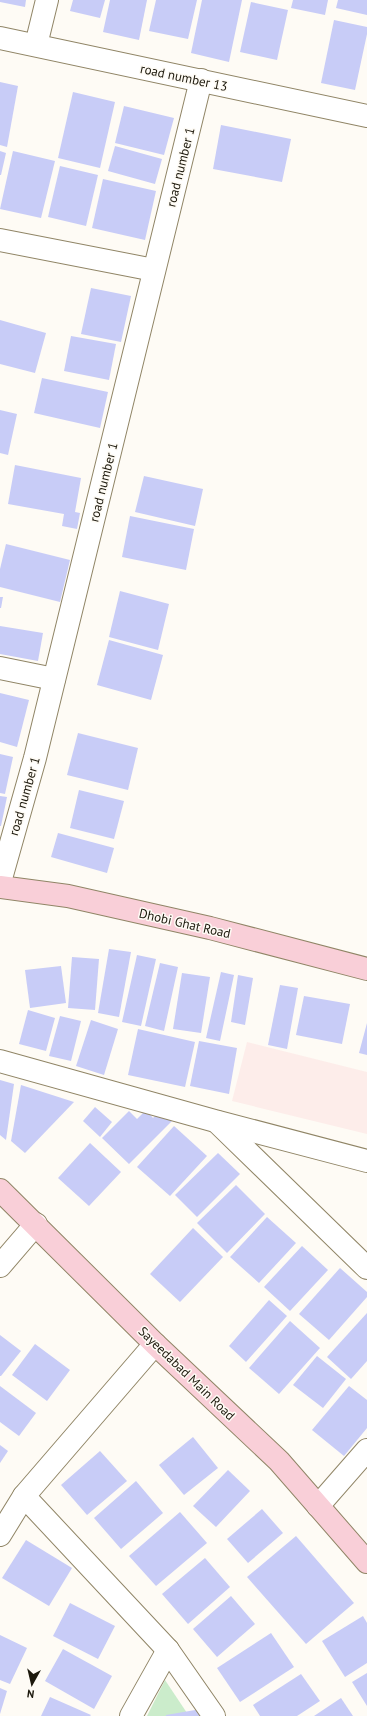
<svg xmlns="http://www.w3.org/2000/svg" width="367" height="1716" font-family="'PT Sans',sans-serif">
<rect width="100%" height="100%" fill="#fefbf5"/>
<path fill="#fdedea" d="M247 1042 367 1072V1134L232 1101Z"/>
<path fill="#cbeccb" d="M165 1680 189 1716H147Z"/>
<g fill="#c8ccf7">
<path d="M0 0H26L25 7 0 2Z"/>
<path d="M73 0H105L100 18 70 11Z"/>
<path d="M110 0H147L139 40 103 32Z"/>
<path d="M156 0H197L188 39 149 31Z"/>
<path d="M202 0H242L229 62 191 53Z"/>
<path d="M293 0H328L325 15 291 8Z"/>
<path d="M338 0H367V15L336 8Z"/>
<path d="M251 2 288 10 277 60 240 52Z"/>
<path d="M334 20 367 27V34L355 90 321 83Z"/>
<path d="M0 82 18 86 7 147 0 145Z"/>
<path d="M73 92 115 102 100 168 58 158Z"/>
<path d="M124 106 174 118 164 155 115 143Z"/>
<path d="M221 125 291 139 282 182 213 169Z"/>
<path d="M115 146 162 159 155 184 108 171Z"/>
<path d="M0 151 6 153 1 175H0Z"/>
<path d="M13 151 55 161 41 218 0 209Z"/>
<path d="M60 166 98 175 86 226 48 217Z"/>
<path d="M103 179 156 191 145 240 92 228Z"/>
<path d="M91 288 131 296 121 342 81 334Z"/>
<path d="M0 320 46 333 35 373 0 364Z"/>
<path d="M71 336 116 344 109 380 64 371Z"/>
<path d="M42 378 108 392 100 428 34 413Z"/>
<path d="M0 410 17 414 8 455 0 453Z"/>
<path d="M15 465 81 478 75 512 80 513 77 529 62 526 64 514 8 504Z"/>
<path d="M144 476 203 489 195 526 135 512Z"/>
<path d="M130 516 194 529 186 570 122 557Z"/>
<path d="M6 544 70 560 60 602 0 587V569Z"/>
<path d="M120 591 169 604 158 650 109 637Z"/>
<path d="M0 597H3L1 608H0Z"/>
<path d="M0 626 43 633 38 661 0 654Z"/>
<path d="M109 640 163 655 151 700 97 685Z"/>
<path d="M0 693 29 700 17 747 0 742Z"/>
<path d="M78 733 138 748 128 790 67 775Z"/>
<path d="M0 754 13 757 5 794 0 793Z"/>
<path d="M79 790 124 801 114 839 70 828Z"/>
<path d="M0 796 7 797 1 826H0Z"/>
<path d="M58 833 114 848 107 873 51 857Z"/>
<path d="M109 949 131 952 119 1017 98 1013Z"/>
<path d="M137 955 156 959 141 1026 122 1022Z"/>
<path d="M72 957 99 959 95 1010 68 1008Z"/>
<path d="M160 963 178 967 164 1031 145 1026Z"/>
<path d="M61 966 66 1003 30 1008 25 970Z"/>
<path d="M221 972 234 975 220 1041 206 1038Z"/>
<path d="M182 973 210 977 201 1033 173 1029Z"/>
<path d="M238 975 253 978 245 1025 231 1022Z"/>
<path d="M280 985 298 988 287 1049 268 1045Z"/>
<path d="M304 996 350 1004 342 1044 296 1035Z"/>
<path d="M28 1010 55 1018 46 1051 19 1044Z"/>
<path d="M60 1016 81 1021 71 1061 49 1056Z"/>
<path d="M91 1020 118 1029 104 1075 76 1066Z"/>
<path d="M367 1023V1055L359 1053Z"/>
<path d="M138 1029 195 1042 185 1087 128 1075Z"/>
<path d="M199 1041 237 1048 229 1094 190 1086Z"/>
<path d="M0 1080 14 1084 6 1140 0 1135Z"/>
<path d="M21 1085 74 1102 25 1153 11 1141Z"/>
<path d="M95 1107 112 1122 100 1137 83 1121Z"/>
<path d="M146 1110 153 1118 161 1110 172 1121 129 1164 102 1138 129 1111 137 1119Z"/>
<path d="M174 1126 207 1156 170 1196 137 1167Z"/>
<path d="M90 1143 121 1172 89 1206 58 1178Z"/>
<path d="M218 1153 240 1174 197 1217 175 1195Z"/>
<path d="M236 1185 265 1214 227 1253 197 1223Z"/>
<path d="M267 1217 296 1243 259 1283 230 1257Z"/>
<path d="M193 1228 223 1257 180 1302 150 1274Z"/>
<path d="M302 1246 328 1270 290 1311 264 1287Z"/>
<path d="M340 1268 367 1292V1297L329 1340 299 1314Z"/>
<path d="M269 1300 287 1316 246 1362 229 1346Z"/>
<path d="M367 1313V1361L351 1379 327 1357Z"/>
<path d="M290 1321 320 1348 279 1394 249 1368Z"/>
<path d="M0 1335 21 1351 1 1376H0Z"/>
<path d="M35 1344 70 1370 47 1401 12 1375Z"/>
<path d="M317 1356 346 1379 323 1408 293 1385Z"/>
<path d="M0 1386 36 1413 19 1436 0 1422Z"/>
<path d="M349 1386 367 1400V1428L344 1456 312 1430Z"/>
<path d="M193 1437 218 1468 184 1495 159 1465Z"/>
<path d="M0 1445 8 1451 0 1463Z"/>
<path d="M100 1451 127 1481 87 1515 61 1485Z"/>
<path d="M228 1470 250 1491 216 1527 193 1506Z"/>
<path d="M136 1481 163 1513 121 1549 94 1518Z"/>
<path d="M262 1509 283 1533 248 1563 227 1539Z"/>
<path d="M180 1512 207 1543 156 1586 129 1556Z"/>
<path d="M296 1536 354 1603 306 1644 247 1577Z"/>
<path d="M26 1540 72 1568 49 1606 2 1578Z"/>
<path d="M205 1558 230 1587 188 1624 162 1594Z"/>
<path d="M231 1596 255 1624 217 1657 193 1629Z"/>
<path d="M70 1603 115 1626 98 1659 53 1636Z"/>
<path d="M363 1616 367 1623V1663L345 1677 322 1641Z"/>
<path d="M271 1633 294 1667 240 1702 217 1668Z"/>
<path d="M0 1635 27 1648 10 1684 0 1680Z"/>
<path d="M63 1649 112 1676 94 1709 45 1681Z"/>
<path d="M367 1673V1706L352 1682Z"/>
<path d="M301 1674 320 1701 297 1716H260L253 1705Z"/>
<path d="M0 1688 7 1691 0 1714Z"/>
<path d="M50 1697 91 1715 90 1716H41Z"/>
<path d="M341 1698 353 1716H314Z"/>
<path d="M201 1709 202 1716H166V1715Z"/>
</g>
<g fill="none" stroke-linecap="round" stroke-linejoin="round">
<defs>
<g id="minor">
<path d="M0 38 367 116"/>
<path d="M36 45 47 0"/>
<path d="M0 240 154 270"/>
<path d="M0 668 54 679"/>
<path d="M0 882 35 758 201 80"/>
<path d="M0 1061 215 1121 367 1161"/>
<path d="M217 1122 367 1268"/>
<path d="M0 1266 36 1224"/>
<path d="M24 1496 168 1650 214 1716"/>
<path d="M318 1506 367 1450"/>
<path d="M0 1535 24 1496 155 1344"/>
<path d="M131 1716 168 1650"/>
</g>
<g id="secondary">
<path d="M0 887 68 896 210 928 367 969"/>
<path d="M0 1190 155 1344 279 1461 367 1562"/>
</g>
</defs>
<use href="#minor" stroke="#908566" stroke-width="24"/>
<use href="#secondary" stroke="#908566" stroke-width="24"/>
<use href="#minor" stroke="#fff" stroke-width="22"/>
<use href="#secondary" stroke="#f9cfd8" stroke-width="22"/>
</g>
<g text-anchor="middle" stroke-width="3" stroke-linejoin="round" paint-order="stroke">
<g font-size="13" fill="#1c180c" stroke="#fefbf5">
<text transform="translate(184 77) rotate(12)" y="5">road number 13</text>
<text transform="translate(180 167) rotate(-76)" y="5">road number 1</text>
<text transform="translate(103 482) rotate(-76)" y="5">road number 1</text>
<text transform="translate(24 796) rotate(-74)" y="5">road number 1</text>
<text transform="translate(185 923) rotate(13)" y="5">Dhobi Ghat Road</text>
<text transform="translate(187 1373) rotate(44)" y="5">Sayeedabad Main Road</text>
</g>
</g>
<g transform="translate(32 1684) rotate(188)" stroke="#fefbf5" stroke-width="3" paint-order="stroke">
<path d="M0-3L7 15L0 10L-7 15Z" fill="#1c180c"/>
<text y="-6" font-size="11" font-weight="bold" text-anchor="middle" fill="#1c180c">N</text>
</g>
</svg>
